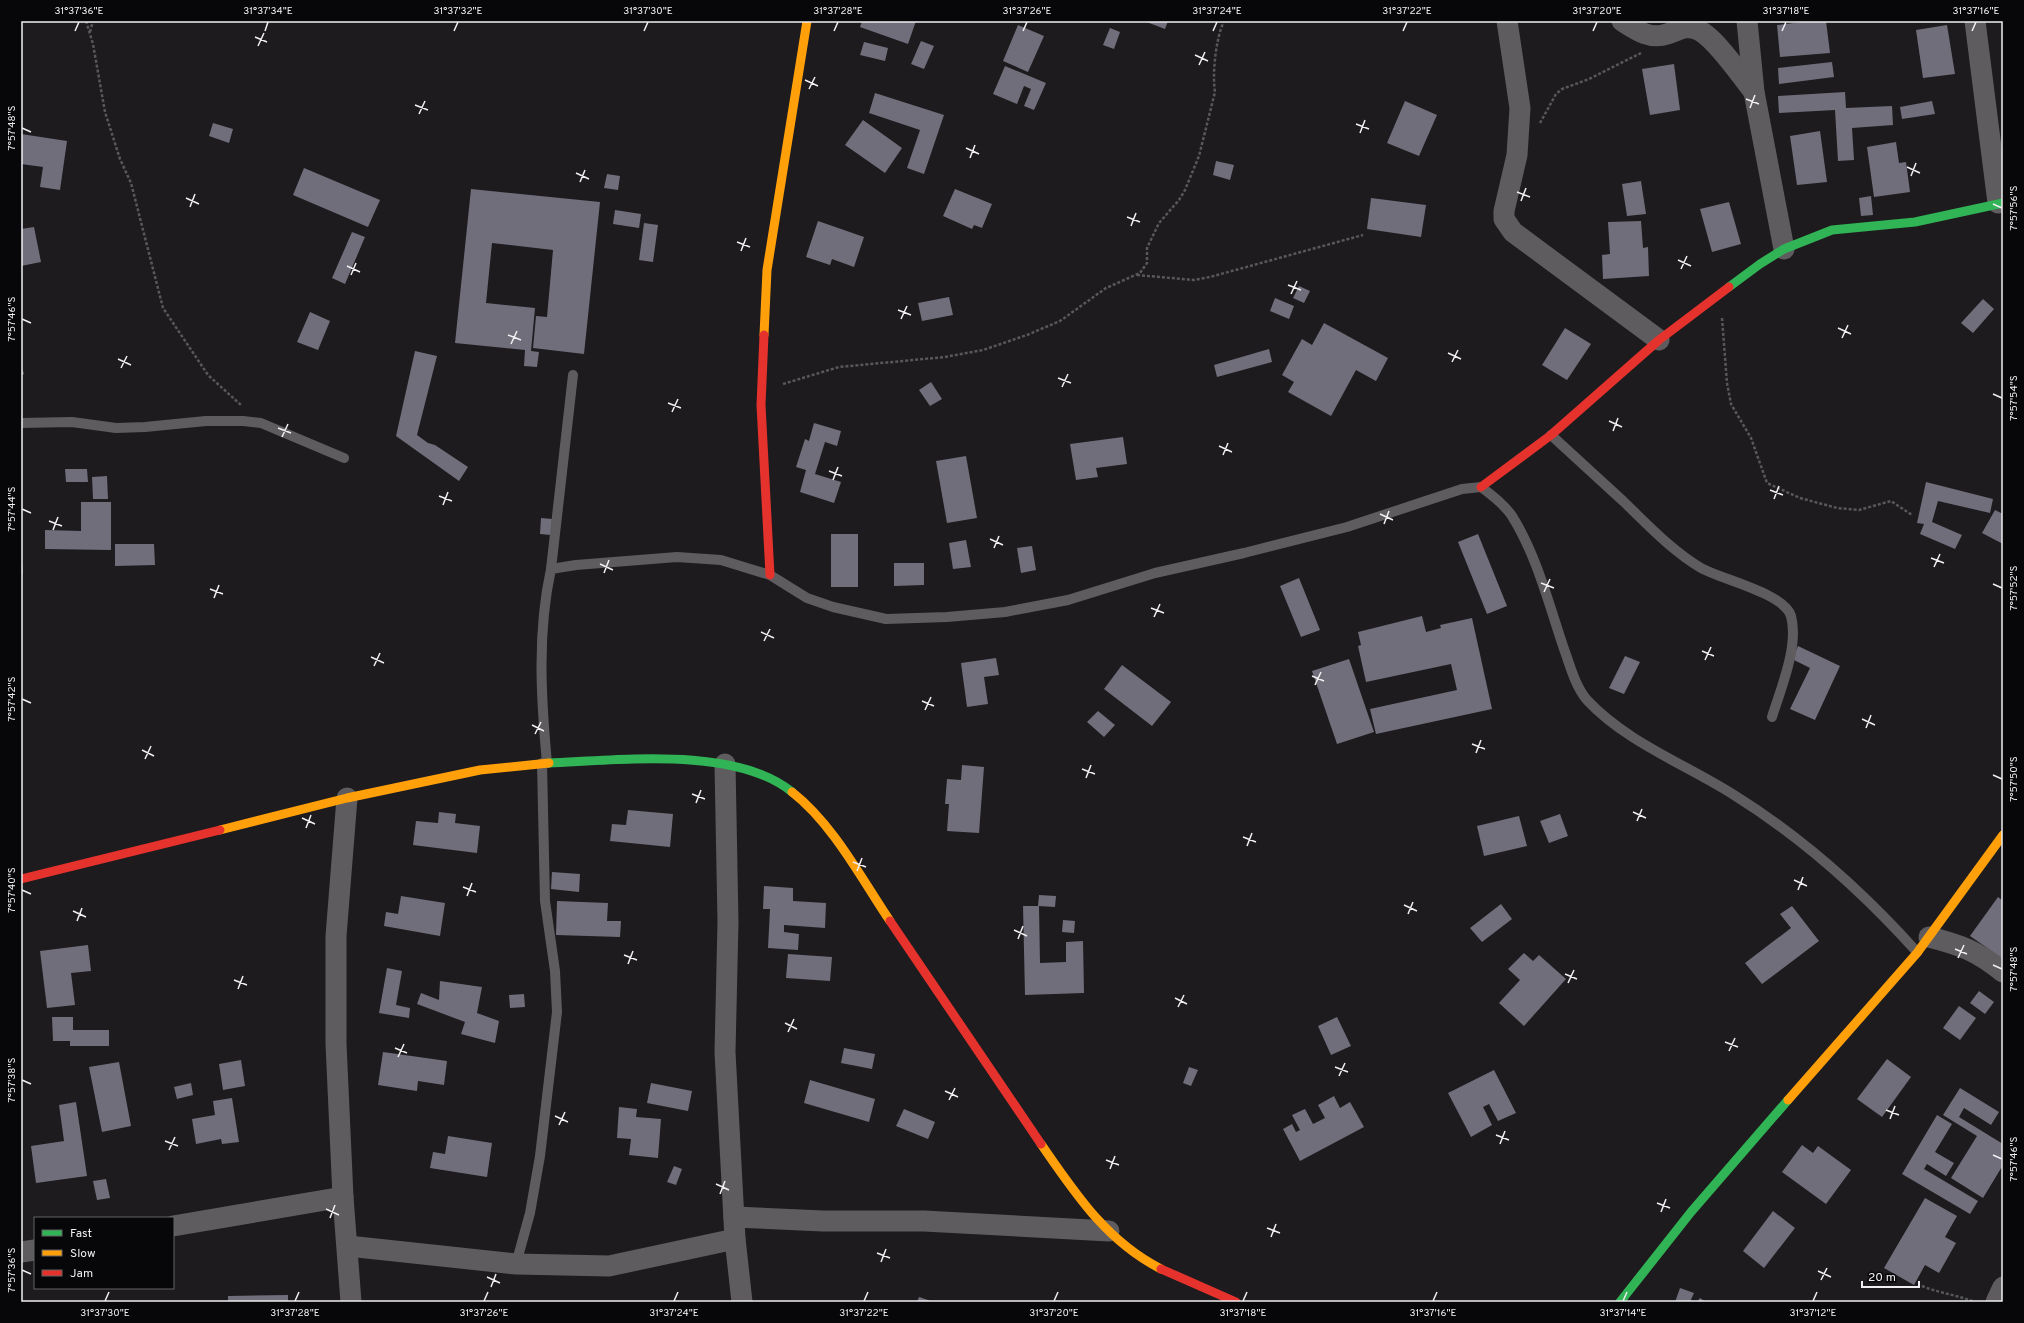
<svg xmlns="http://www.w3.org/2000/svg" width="2024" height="1323" font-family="Overpass,sans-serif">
<rect width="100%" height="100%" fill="#1d1b1e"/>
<g fill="#706e7a">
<path d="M862 21H916L908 44 860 27Z"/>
<path d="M1144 21H1168L1165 29Z"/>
<path d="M1809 21H1826L1830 53 1780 57 1777 25Z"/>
<path d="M1018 25 1044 36 1028 72 1003 61Z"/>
<path d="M1947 25 1955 74 1923 78 1916 30Z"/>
<path d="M1110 28 1120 32 1114 49 1103 45Z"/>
<path d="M921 41 934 46 924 69 911 64Z"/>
<path d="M864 42 888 48 885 61 860 55Z"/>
<path d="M1832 62 1834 77 1779 84 1778 68Z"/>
<path d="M1674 64 1680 110 1650 115 1642 69Z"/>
<path d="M1005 66 1046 83 1034 110 1024 106 1031 89 1024 86 1017 104 993 94Z"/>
<path d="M1845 92 1846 108 1892 106 1893 125 1852 128 1854 160 1838 161 1835 110 1779 113 1778 96Z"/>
<path d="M875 93 944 115 924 174 907 168 920 130 869 113Z"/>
<path d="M1405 101 1437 115 1419 156 1387 143Z"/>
<path d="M1932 101 1935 114 1902 119 1900 107Z"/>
<path d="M863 120 902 148 885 173 845 145Z"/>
<path d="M213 123 233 129 229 143 209 136Z"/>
<path d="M1820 131 1827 182 1797 185 1790 136Z"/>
<path d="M21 134 67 141 60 190 40 187 43 167 21 164Z"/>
<path d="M1896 142 1899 163 1906 162 1910 192 1874 197 1867 147Z"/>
<path d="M1216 161 1234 165 1230 180 1213 175Z"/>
<path d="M304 168 380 200 368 227 293 195Z"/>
<path d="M607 174 620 176 618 190 604 188Z"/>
<path d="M1641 181 1646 214 1627 216 1622 184Z"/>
<path d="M471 189 600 202 584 354 533 348 536 316 547 317 553 250 492 243 486 303 535 308 531 351 539 352 537 367 524 366 525 350 455 343Z"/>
<path d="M955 189 992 204 982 228 974 225 972 229 943 216Z"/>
<path d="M1871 196 1873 215 1861 216 1859 198Z"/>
<path d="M1371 198 1426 205 1421 237 1367 229Z"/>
<path d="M1729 202 1741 244 1712 252 1700 209Z"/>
<path d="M615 210 641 214 639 228 613 224Z"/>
<path d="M818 221 864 237 854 267 832 259 830 265 806 257Z"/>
<path d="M1641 221 1643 248 1648 247 1649 276 1603 279 1602 255 1610 254 1608 222Z"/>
<path d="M644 223 658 225 653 262 639 260Z"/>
<path d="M34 227 41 262 21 266V229Z"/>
<path d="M352 232 365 237 345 284 332 278Z"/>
<path d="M1299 286 1310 291 1304 303 1293 298Z"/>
<path d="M949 297 953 315 922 321 918 303Z"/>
<path d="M1275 298 1294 306 1289 319 1270 311Z"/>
<path d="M1983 299 1994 309 1973 333 1961 323Z"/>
<path d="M310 312 330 321 318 350 297 342Z"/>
<path d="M1324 323 1388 358 1376 381 1356 370 1331 416 1288 392 1294 382 1282 375 1302 339 1312 345Z"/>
<path d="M1565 328 1591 344 1567 380 1542 365Z"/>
<path d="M1269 349 1272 362 1217 377 1214 365Z"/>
<path d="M415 351 437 356 417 435 428 443 435 445 468 467 459 481 396 436Z"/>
<path d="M21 365 24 374 21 375Z"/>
<path d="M931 382 942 399 930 406 919 390Z"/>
<path d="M814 423 841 431 837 446 825 442 815 474 841 482 834 503 800 492 806 470 796 467 805 439 809 441Z"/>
<path d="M1123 437 1127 464 1096 468 1098 477 1076 480 1070 444Z"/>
<path d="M966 456 977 518 947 523 936 461Z"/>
<path d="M65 469H87L88 482H66Z"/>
<path d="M107 476 108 499H93L92 477Z"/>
<path d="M1926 482 1993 499 1990 513 1938 501 1932 522 1962 535 1955 549 1920 534 1924 524 1917 523Z"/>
<path d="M81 502H111V550L45 549V530L81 531Z"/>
<path d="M1995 510 2003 514V544L1982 533Z"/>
<path d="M541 518 552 519 551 535 540 534Z"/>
<rect x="831" y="534" width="27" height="53"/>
<path d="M1478 534 1507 606 1487 614 1458 542Z"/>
<path d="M966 540 971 567 953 569 949 543Z"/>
<path d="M115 544H154L155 565 115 566Z"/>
<path d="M1032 546 1036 570 1021 573 1017 548Z"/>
<path d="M21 562H22L23 574H21Z"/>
<path d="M894 563H924V585L894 586Z"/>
<path d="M1299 578 1320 630 1301 637 1280 586Z"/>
<path d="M1422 616 1426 632 1441 628 1440 625 1472 618 1492 709 1376 734 1370 709 1457 690 1451 664 1366 682 1358 646 1361 645 1358 632Z"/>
<path d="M1798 646 1840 666 1815 720 1790 709 1810 668 1792 659Z"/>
<path d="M1625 656 1640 662 1624 694 1609 688Z"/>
<path d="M996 658 999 675 984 677 988 704 967 707 961 663Z"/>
<path d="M1349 659 1374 732 1337 744 1312 671Z"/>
<path d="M1122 665 1171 702 1152 726 1104 689Z"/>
<path d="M1098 711 1115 725 1104 737 1087 722Z"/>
<path d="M962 765 984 767 979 833 947 831 949 804H945L947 779 961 780Z"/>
<path d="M628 810 673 814 670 847 610 841 612 824 626 825Z"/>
<path d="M439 812 456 814 455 823 480 826 477 853 413 845 416 821 438 823Z"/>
<path d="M1560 814 1568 836 1549 843 1540 821Z"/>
<path d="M1519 816 1527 846 1484 856 1477 826Z"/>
<path d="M552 872 580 874 579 892 551 889Z"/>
<path d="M764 886 793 888V901L826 903 825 928 784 925V932L799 934 798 950 768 948 770 909H763Z"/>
<path d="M1039 895 1056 896 1055 907 1038 906Z"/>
<path d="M401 896 445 903 440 936 384 926 386 912 398 914Z"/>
<path d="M1998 897 2003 901V959L1970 936Z"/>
<path d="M557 901 608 903 607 921H621L620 937 556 935Z"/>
<path d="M1501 904 1512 919 1482 942 1470 928Z"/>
<path d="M1023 906H1039L1040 963 1066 962V942L1083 941 1084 993 1025 995Z"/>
<path d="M1792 906 1819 941 1762 984 1745 963 1791 928 1780 914Z"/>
<path d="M1063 920 1075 921 1074 933 1062 932Z"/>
<path d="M88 945 91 971 71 973 75 1005 47 1008 40 951Z"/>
<path d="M1524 953 1533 961 1539 955 1566 979 1524 1026 1499 1003 1520 980 1508 969Z"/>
<path d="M788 954 832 957 830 981 786 978Z"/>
<path d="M387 968 402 971 396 1005 410 1008 409 1018 379 1013Z"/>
<path d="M440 981 482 987 477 1013 499 1021 495 1043 461 1034 465 1022 417 1004 421 993 439 1000Z"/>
<path d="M1979 991 1994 1002 1985 1014 1970 1003Z"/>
<path d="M524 994 525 1007 510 1008 509 995Z"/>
<path d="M1959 1006 1976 1018 1960 1040 1943 1028Z"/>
<path d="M52 1017H73V1030H109V1046H70V1041H53Z"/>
<path d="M1337 1017 1351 1046 1331 1055 1318 1026Z"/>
<path d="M844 1048 875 1054 872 1069 841 1063Z"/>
<path d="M383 1052 447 1061 444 1085 418 1081 417 1091 378 1085Z"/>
<path d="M1887 1059 1911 1077 1882 1117 1857 1099Z"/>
<path d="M241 1060 245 1086 223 1090 219 1064Z"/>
<path d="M119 1062 131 1126 102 1132 89 1067Z"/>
<path d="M1189 1067 1198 1070 1191 1086 1183 1083Z"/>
<path d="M1494 1070 1516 1113 1498 1121 1489 1104 1483 1107 1492 1125 1471 1137 1448 1093Z"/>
<path d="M810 1080 875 1099 869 1122 804 1103Z"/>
<path d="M191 1083 193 1095 177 1099 174 1087Z"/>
<path d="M651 1083 692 1091 688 1111 647 1103Z"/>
<path d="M1960 1088 1999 1112 1991 1125 1964 1108 1959 1117 2003 1144V1165L1983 1198 1951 1178 1977 1136 1943 1115Z"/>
<path d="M1334 1096 1340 1108 1350 1102 1364 1127 1300 1161 1283 1129 1292 1124 1296 1132 1300 1130 1292 1115 1305 1109 1313 1124 1325 1118 1318 1105Z"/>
<path d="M232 1098 239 1142 222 1144 221 1139 196 1144 192 1119 215 1115 213 1101Z"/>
<path d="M76 1102 87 1176 36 1183 31 1146 64 1141 59 1105Z"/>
<path d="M619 1107 637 1109 636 1117 661 1119 658 1158 629 1155 631 1139 617 1138Z"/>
<path d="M904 1109 935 1122 928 1139 896 1126Z"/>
<path d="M1937 1115 1952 1124 1935 1152 1954 1163 1946 1176 1927 1164 1924 1169 1978 1201 1970 1214 1902 1174Z"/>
<path d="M448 1136 492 1143 487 1177 430 1168 433 1152 445 1154Z"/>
<path d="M1802 1145 1813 1153 1818 1146 1851 1170 1826 1204 1782 1172Z"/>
<path d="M674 1166 682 1169 676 1185 667 1182Z"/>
<path d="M106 1179 110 1198 97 1200 93 1181Z"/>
<path d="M1925 1198 1957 1216 1945 1237 1956 1243 1939 1273 1925 1265 1914 1285 1884 1268Z"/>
<path d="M1773 1211 1795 1228 1764 1268 1743 1251Z"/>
<path d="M1680 1288 1694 1293 1690 1302H1675Z"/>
<path d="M288 1295V1302H228V1296Z"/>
<path d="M919 1297 934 1302H917Z"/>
<path d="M1700 1298 1706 1302H1697Z"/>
</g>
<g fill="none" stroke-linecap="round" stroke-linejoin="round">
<g stroke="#58575a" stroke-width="2.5" stroke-dasharray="3 2" stroke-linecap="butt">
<path d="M86 21 93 44 105 112 120 159 131 183 163 308 208 375 242 406"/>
<path d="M90 32 93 21"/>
<path d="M1540 123 1556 94 1562 89 1589 79 1641 53"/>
<path d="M1137 275 1194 280 1210 277 1363 235"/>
<path d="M1722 318 1727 383 1731 404 1751 438 1767 483 1800 498 1837 508 1859 510 1891 501 1912 515"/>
<path d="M783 384 839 367 945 357 983 350 1027 335 1060 321 1106 288 1140 273 1147 263V248L1159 223 1179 200 1185 190 1199 156 1215 92C1212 73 1216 38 1224 21"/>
<path d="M1922 1286C1939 1293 1957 1295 1975 1302"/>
</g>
<g stroke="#5e5c5f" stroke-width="10">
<path d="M21 423 72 422 116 428 145 427 206 421H243L261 423 344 458"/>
<path d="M1551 435C1575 457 1599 479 1623 501 1648 525 1671 550 1701 568 1720 579 1784 593 1791 616 1799 646 1781 688 1772 717"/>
<path d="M551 569 573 375"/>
<path d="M547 763C541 698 537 633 551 569L576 565 677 557 721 560 770 575 807 598 833 607 886 619 947 617 1005 612 1068 600 1155 573 1244 553 1347 527 1462 489 1481 487C1492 495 1504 504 1512 516 1537 556 1549 605 1564 649 1570 665 1575 686 1587 700 1626 742 1685 764 1734 795 1803 838 1863 892 1917 952"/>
<path d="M516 1264 530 1213 540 1156 557 1012 555 971 545 901 542 763"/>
</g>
<g stroke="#5e5c5f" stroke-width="21">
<path d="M1507 21 1520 108 1517 155 1504 211V219L1513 232 1659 340"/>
<path d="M1622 21C1636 30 1650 40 1667 34 1678 31 1684 25 1696 29 1714 35 1741 76 1754 92"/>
<path d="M1747 21 1754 92 1784 249"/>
<path d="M1975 21 1998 203"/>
<path d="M725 764 728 922 725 1052 735 1239 742 1302"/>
<path d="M347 798 336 936V1044L343 1197 351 1302"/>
<path d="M1929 937C1961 945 1977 951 2003 972"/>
<path d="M734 1217 823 1221H924L1109 1231"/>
<path d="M173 1226 343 1197"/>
<path d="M348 1246 516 1264 609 1266 735 1239"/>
<path d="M21 1252 35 1250"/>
<path d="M1996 1302 2003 1287"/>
</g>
<g stroke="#30b455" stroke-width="9">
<path d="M1729 287 1760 264 1784 249 1832 230 1915 222 2003 203"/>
<path d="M549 763C619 760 736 746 792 792"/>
<path d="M1620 1302 1691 1212 1788 1100"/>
</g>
<g stroke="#ff9f0a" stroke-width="9">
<path d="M764 335 767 270 807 21"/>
<path d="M792 792C833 824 861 878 890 921"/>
<path d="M220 830 347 798 480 770 549 763"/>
<path d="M1788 1100 1917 953 2003 835"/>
<path d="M1041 1144C1075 1193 1106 1241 1161 1269"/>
</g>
<g stroke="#e5322d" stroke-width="9">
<path d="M764 335 761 405 770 575"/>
<path d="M1481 487 1551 435 1659 340 1729 287"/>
<path d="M21 879 220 830"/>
<path d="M890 921 1041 1144"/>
<path d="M1161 1269 1236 1302"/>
</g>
</g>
<path fill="none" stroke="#f1eff2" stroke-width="1.5" d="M75 31 79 22M265 31 268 22M454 31 458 22M644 31 648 22M834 31 838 22M1023 31 1027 22M1213 31 1217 22M1403 31 1407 22M1593 31 1597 22M1782 31 1786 22M1972 31 1976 22M255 37 267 42M258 46 264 33M1195 55 1208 61M1199 65 1205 52M805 80 818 86M809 89 815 77M1746 99 1759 104M415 105 428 110M1750 108 1755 95M419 114 425 101M1356 124 1369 129M22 128 31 132M1360 133 1365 120M966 148 979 154M970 158 975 145M1907 167 1920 173M576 173 589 179M1911 176 1916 163M580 182 585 170M1517 192 1530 197M186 198 199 204M1521 201 1526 188M1993 204 2002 208M190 207 195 194M1127 217 1140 222M1131 226 1136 213M737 242 750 247M741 251 746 238M1678 260 1691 266M347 266 360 272M1681 269 1687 256M351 275 356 263M1288 285 1301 290M1291 294 1297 281M898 310 911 315M22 319 31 323M901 319 907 306M1838 328 1851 334M508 335 521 340M1842 338 1848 325M511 344 517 331M1448 353 1461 359M118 359 131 365M1452 362 1458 350M121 368 127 356M1058 378 1071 383M1062 387 1068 374M1993 394 2002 398M668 403 681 408M672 412 678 399M1609 421 1622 427M278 428 291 433M1613 431 1618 418M282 437 288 424M1219 446 1232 452M1223 455 1228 443M829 471 842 476M833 480 838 467M1770 490 1783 495M439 496 452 501M1774 499 1779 486M443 505 448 492M22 509 31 513M1380 514 1393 520M49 521 62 526M1384 524 1389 511M53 530 58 517M990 539 1003 545M994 548 999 536M1931 558 1944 563M600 564 613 570M1934 567 1940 554M604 573 609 560M1541 583 1554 588M1993 584 2002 588M210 589 223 594M1544 592 1550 579M214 598 219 585M1151 608 1164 613M1154 617 1160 604M761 632 774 638M764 641 770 629M1702 651 1714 656M371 657 384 663M1705 660 1711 647M374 666 380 653M1312 676 1324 681M1315 685 1321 672M22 699 31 703M922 701 934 706M925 710 931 697M1862 719 1875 725M532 725 544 731M1866 728 1871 715M535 734 541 722M1472 744 1485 749M142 750 154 756M1476 753 1481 740M145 759 151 746M1082 769 1095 774M1993 775 2002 779M1086 778 1091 765M692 794 705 799M696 803 701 790M1633 812 1646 818M302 818 315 824M1637 821 1642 809M306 828 311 815M1243 837 1256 842M1247 846 1252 833M853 862 866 867M857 871 862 858M1794 880 1807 886M463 887 476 892M22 890 31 894M1798 890 1803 877M467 896 472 883M1404 905 1417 911M73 911 86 917M1408 914 1413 902M77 921 82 908M1014 930 1027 936M1018 939 1023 926M1955 949 1967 954M624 955 637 960M1958 958 1964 945M628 964 633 951M1993 965 2002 969M1565 974 1577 979M234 980 247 985M1568 983 1574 970M238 989 243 976M1175 998 1187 1004M1178 1007 1184 995M785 1023 797 1029M788 1032 794 1019M1725 1042 1738 1047M395 1048 407 1053M1729 1051 1735 1038M398 1057 404 1044M1335 1067 1348 1072M1339 1076 1345 1063M22 1080 31 1084M945 1091 958 1097M949 1100 955 1088M1886 1110 1899 1115M555 1116 568 1122M1890 1119 1895 1106M559 1125 565 1112M1496 1135 1509 1140M165 1141 178 1146M1500 1144 1505 1131M169 1150 175 1137M1993 1155 2002 1159M1106 1160 1119 1165M1110 1169 1115 1156M716 1184 729 1190M720 1194 725 1181M1657 1203 1670 1208M326 1209 339 1215M1661 1212 1666 1199M330 1218 335 1205M1267 1228 1280 1233M1271 1237 1276 1224M877 1253 890 1258M881 1262 886 1249M22 1270 31 1274M1818 1271 1831 1277M487 1277 500 1283M1821 1280 1827 1268M491 1287 496 1274M105 1301 109 1292M295 1301 299 1292M484 1301 488 1292M674 1301 678 1292M864 1301 868 1292M1054 1301 1058 1292M1243 1301 1247 1292M1433 1301 1437 1292M1623 1301 1627 1292M1813 1301 1817 1292"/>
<rect width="2024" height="1323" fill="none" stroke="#070608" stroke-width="44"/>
<rect x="34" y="1217" width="140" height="72" fill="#070608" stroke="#656366"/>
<rect x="42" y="1230" width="20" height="6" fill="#30b455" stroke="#656366"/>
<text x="70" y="1237" font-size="12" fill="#f1eff2">Fast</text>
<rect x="42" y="1250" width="20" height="6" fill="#ff9f0a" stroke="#656366"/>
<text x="70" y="1257" font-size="12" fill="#f1eff2">Slow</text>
<rect x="42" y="1270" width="20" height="6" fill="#e5322d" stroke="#656366"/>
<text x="70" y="1277" font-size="12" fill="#f1eff2">Jam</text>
<path d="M1862 1281v6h57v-6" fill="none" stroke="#f1eff2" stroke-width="2"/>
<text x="1868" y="1281" font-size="12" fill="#f1eff2" stroke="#070608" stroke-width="3" paint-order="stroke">20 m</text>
<rect x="22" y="22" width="1980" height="1279" fill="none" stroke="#f1eff2" stroke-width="1.5"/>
<g font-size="10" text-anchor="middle" fill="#f1eff2">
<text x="79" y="14">31°37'36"E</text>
<text x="268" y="14">31°37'34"E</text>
<text x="458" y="14">31°37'32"E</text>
<text x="648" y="14">31°37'30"E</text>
<text x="838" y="14">31°37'28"E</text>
<text x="1027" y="14">31°37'26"E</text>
<text x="1217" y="14">31°37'24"E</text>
<text x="1407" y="14">31°37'22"E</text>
<text x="1597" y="14">31°37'20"E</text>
<text x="1786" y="14">31°37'18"E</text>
<text x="1976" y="14">31°37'16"E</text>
<text transform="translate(11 128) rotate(-90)" y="4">7°57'48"S</text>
<text transform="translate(2013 208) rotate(-90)" y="4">7°57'56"S</text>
<text transform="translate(11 319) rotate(-90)" y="4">7°57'46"S</text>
<text transform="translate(2013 398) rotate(-90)" y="4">7°57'54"S</text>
<text transform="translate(11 509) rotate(-90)" y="4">7°57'44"S</text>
<text transform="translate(2013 588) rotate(-90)" y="4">7°57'52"S</text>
<text transform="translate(11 699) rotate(-90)" y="4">7°57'42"S</text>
<text transform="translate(2013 779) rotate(-90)" y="4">7°57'50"S</text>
<text transform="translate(11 890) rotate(-90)" y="4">7°57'40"S</text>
<text transform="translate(2013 969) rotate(-90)" y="4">7°57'48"S</text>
<text transform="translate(11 1080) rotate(-90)" y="4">7°57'38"S</text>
<text transform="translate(2013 1159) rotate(-90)" y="4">7°57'46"S</text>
<text transform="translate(11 1270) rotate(-90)" y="4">7°57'36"S</text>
<text x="105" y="1316">31°37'30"E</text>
<text x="295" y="1316">31°37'28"E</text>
<text x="484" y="1316">31°37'26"E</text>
<text x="674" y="1316">31°37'24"E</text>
<text x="864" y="1316">31°37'22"E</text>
<text x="1054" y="1316">31°37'20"E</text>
<text x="1243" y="1316">31°37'18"E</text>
<text x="1433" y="1316">31°37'16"E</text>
<text x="1623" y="1316">31°37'14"E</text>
<text x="1813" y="1316">31°37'12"E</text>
</g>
</svg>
